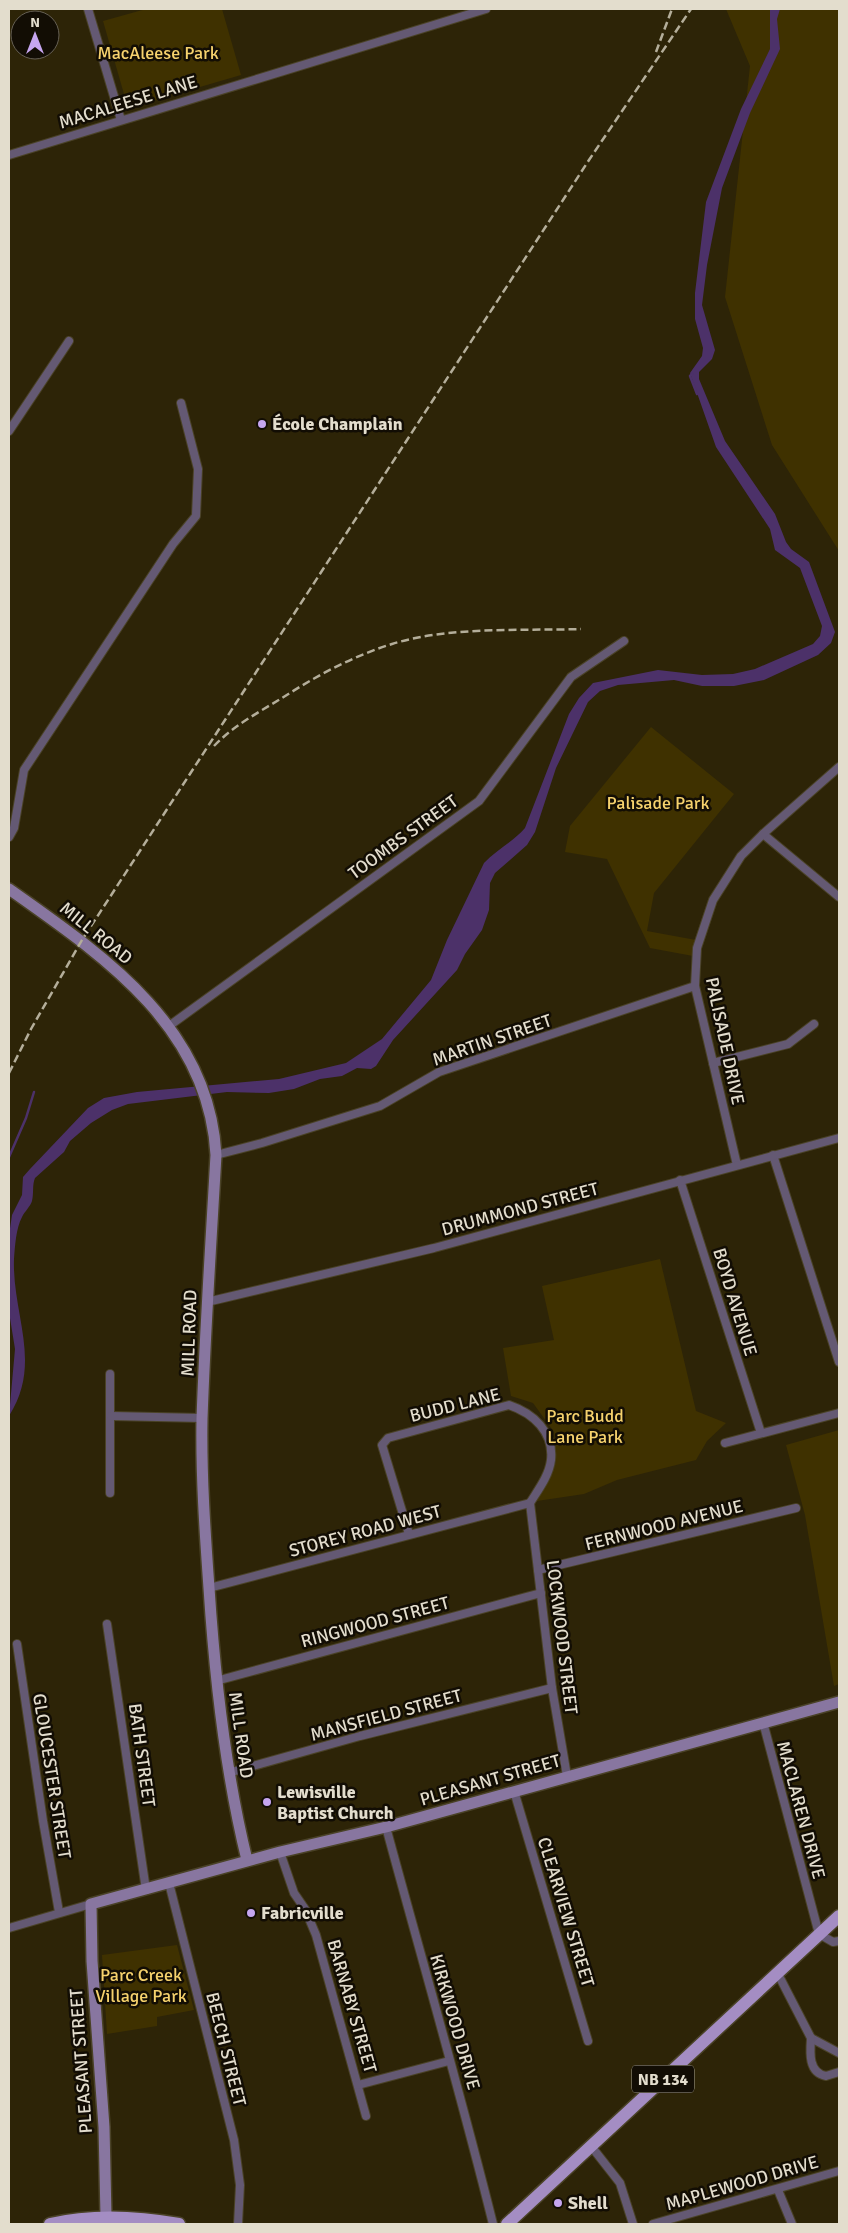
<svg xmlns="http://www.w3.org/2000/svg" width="848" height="2233" font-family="Signika,sans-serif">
<rect width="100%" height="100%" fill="#2d2407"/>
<g fill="#3f3100">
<path d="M146 9H222L241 75 128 108 103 21Z"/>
<path d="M726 9H839V551L772 445 725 297 750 66Z"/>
<path d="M651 727 734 794 654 893 647 931 696 940 693 956 650 948 607 859 565 852 570 826Z"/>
<path d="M660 1259 696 1411 726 1423 707 1441 696 1460 617 1480 584 1494 537 1501 556 1462 554 1432 533 1403 511 1396 503 1348 554 1340 542 1286Z"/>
<path d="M839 1430V1684L834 1686 805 1515 786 1445Z"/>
<path d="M177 1945 194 2010 157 2017V2026L107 2034 102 1955Z"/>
</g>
<path fill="#4c3169" d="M770 9H780L777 19 780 49 750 113 722 188 707 265 702 305 715 350 712 359 699 372V379L725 441 775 514 786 542 791 549 809 562 835 632 831 643 818 655 764 680 734 686H702L674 680 618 685 600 691 588 702 556 768 535 832 527 845 495 873 490 883 489 910 482 930 465 954 457 970 393 1040 376 1066 371 1069 357 1068 342 1076 320 1079 294 1089 269 1093 227 1092 128 1104 112 1110 91 1123 70 1141 64 1152 35 1178C32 1185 34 1193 32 1201 30 1207 25 1211 22 1217 16 1228 15 1246 14 1259 12 1315 43 1363 9 1416L15 1349 9 1312V1235L12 1215 22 1195 23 1177 30 1169 88 1108 104 1098 137 1092 279 1079 346 1063 382 1039 431 980 447 940 484 863C496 850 513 842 525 828L569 714 579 698 593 683 658 670 702 675 733 674 755 669 813 644 820 636 822 626 800 568 775 550 770 529 716 447 690 373 702 356 703 348 695 319V293L706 202 741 109 770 49Z"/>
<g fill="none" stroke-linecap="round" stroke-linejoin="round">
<g stroke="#4c3169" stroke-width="2.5">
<path d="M692 374 690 376 697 394"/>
<path d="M9 1157 26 1118 34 1092"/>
</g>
<defs>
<g id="street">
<path d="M88 9 121 120"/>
<path d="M9 155 486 9"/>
<path d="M9 431 69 341"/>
<path d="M763 834 839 897"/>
<path d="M9 837 14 828 24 770 173 544 196 516 198 469 181 403"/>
<path d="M169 1026 479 801 571 677 624 641"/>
<path d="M713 1063 788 1044 814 1024"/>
<path d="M216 1155 262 1143 380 1106 439 1072 695 986"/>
<path d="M773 1155 839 1362"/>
<path d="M737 1165 695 986 697 948 713 900 741 856 763 834 839 767"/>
<path d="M680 1180 761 1433"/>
<path d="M207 1302 434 1248 839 1138"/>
<path d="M110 1374V1493"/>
<path d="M111 1416 202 1418"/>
<path d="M725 1443 839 1413"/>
<path d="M530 1503 552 1688 567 1776"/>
<path d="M409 1534 382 1445 388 1438 509 1405C533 1413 554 1432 551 1460 549 1476 538 1490 530 1503"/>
<path d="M538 1570 796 1508"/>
<path d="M209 1588 530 1503"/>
<path d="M107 1624 146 1890"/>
<path d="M17 1644 43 1821 59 1912"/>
<path d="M216 1681 541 1593"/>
<path d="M763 1722 819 1934 833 1942 839 1941"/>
<path d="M228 1773 360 1736 552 1688"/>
<path d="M514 1791 588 2041"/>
<path d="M386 1827C422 1960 460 2091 493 2224"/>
<path d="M280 1852 294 1893 305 1909 316 1935 366 2116"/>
<path d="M169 1883 234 2140 240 2185 238 2224"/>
<path d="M9 1928 91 1904"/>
<path d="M778 1974 811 2038 839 2053"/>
<path d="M811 2038C810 2052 808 2073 826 2076L839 2072"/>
<path d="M358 2085 449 2061"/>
<path d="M591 2146 620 2183 633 2224"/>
<path d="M778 2190 792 2224"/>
<path d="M653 2224 839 2171"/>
</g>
<g id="secondary">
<path d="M9 889C104 956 209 1027 216 1155 211 1243 205 1331 202 1419 201 1475 205 1532 209 1588 215 1680 225 1771 247 1860"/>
<path d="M106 2216 104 2127 92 1961 91 1904 280 1852 386 1827 839 1702"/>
</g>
<g id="primary">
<path d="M50 2224C93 2214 135 2216 179 2224"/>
<path d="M507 2224 839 1916"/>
</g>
</defs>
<use href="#street" stroke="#4a4227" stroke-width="10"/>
<use href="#secondary" stroke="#4a4227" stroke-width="14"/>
<use href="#primary" stroke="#4a4227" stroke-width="15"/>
<use href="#street" stroke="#645973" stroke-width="8"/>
<use href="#secondary" stroke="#8876a0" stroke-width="11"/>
<use href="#primary" stroke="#a48dc3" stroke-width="12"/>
<g stroke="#b4ae9a" stroke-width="2.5" stroke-dasharray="8 4" stroke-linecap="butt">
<path d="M656 52 672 9"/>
<path d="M214 746C233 726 259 712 282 698 316 676 353 656 392 644 450 626 521 631 581 629"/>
<path d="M9 1073 31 1029 82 940 589 160 691 9"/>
</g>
</g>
<g fill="#c6a6f0" stroke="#120d04" stroke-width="2">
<circle cx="262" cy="424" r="5"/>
<circle cx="267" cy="1802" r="5"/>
<circle cx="251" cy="1913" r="5"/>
<circle cx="558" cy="2203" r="5"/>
</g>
<g text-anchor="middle" stroke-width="5" stroke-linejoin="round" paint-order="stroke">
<rect fill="#120d04" stroke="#a49f91" stroke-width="1" x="632" y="2065.5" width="62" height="27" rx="4"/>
<g font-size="16" font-weight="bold" fill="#e3ddcd">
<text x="663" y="2085">NB 134</text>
</g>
<g font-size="18" fill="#f6d26d" stroke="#120d04">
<text x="158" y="59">MacAleese Park</text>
<text x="658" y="809">Palisade Park</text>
<text x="585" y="1422">Parc Budd<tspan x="585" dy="21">Lane Park</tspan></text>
<text x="141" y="1981">Parc Creek<tspan x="141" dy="21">Village Park</tspan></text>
</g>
<g font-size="18" fill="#e3ddcd" stroke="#120d04">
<text transform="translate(128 102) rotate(-17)" y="6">MACALEESE LANE</text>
<text transform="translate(403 837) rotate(-36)" y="6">TOOMBS STREET</text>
<text transform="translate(96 933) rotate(39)" y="6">MILL ROAD</text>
<text transform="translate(492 1040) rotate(-19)" y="6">MARTIN STREET</text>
<text transform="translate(725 1041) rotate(78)" y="6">PALISADE DRIVE</text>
<text transform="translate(520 1209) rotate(-15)" y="6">DRUMMOND STREET</text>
<text transform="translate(735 1302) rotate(73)" y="6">BOYD AVENUE</text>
<text transform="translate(189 1333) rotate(-88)" y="6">MILL ROAD</text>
<text transform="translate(455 1405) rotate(-14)" y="6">BUDD LANE</text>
<text transform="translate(664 1525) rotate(-14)" y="6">FERNWOOD AVENUE</text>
<text transform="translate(365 1531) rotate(-15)" y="6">STOREY ROAD WEST</text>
<text transform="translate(375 1622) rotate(-15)" y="6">RINGWOOD STREET</text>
<text transform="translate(562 1637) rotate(83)" y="6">LOCKWOOD STREET</text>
<text transform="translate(386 1715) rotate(-15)" y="6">MANSFIELD STREET</text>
<text transform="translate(241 1735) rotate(82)" y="6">MILL ROAD</text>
<text transform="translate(142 1755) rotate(82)" y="6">BATH STREET</text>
<text transform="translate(52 1776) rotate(81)" y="6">GLOUCESTER STREET</text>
<text transform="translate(490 1780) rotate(-16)" y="6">PLEASANT STREET</text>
<text transform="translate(801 1810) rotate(75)" y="6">MACLAREN DRIVE</text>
<text transform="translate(566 1912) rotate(73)" y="6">CLEARVIEW STREET</text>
<text transform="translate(352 2006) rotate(74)" y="6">BARNABY STREET</text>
<text transform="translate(455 2022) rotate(74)" y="6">KIRKWOOD DRIVE</text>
<text transform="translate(226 2049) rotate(76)" y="6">BEECH STREET</text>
<text transform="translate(81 2061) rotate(-94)" y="6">PLEASANT STREET</text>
<text transform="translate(742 2183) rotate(-16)" y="6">MAPLEWOOD DRIVE</text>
</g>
<g font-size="18" font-weight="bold" fill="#e3ddcd" stroke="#120d04" text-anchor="start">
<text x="272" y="430">École Champlain</text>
<text x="277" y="1798">Lewisville<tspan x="277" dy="21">Baptist Church</tspan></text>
<text x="261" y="1919">Fabricville</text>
<text x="568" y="2209">Shell</text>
</g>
</g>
<rect width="848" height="2233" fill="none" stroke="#e3ddcd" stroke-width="20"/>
<g transform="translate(35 35)"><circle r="24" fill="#120d04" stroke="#666054"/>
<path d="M0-4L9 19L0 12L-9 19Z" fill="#c6a6f0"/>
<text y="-8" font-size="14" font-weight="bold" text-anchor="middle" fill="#e3ddcd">N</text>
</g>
</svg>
